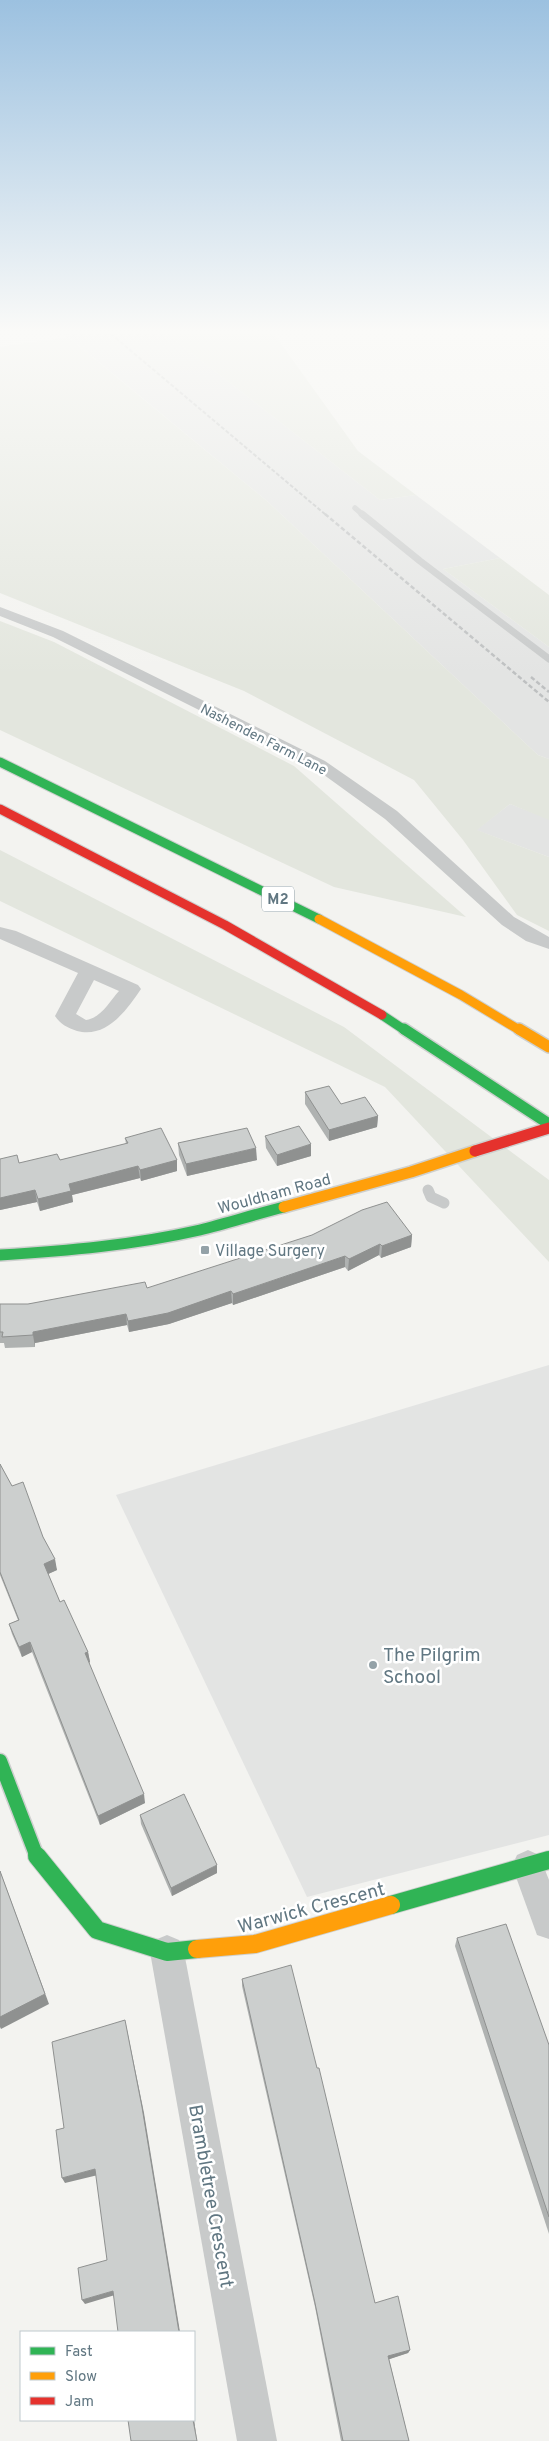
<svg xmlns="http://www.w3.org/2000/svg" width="549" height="2441" font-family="Overpass,sans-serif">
<rect width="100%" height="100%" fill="#f3f3f0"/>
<g fill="#e3e4e3">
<path d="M65 334H167L380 500 416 495 500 558 443 569 549 647V759L538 755 267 501Z"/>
<path d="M510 804 549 819V857L476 830Z"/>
<path d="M549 1365V1835L307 1897 116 1495Z"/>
</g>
<g fill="#e3e6de">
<path d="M167 334H274L358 451 416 495 380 500Z"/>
<path d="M68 337 267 501 538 755 549 759V820L510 804 477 830 549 857V931L517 915 463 840 414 780 244 691 0 593V347Z"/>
<path d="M500 558 549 595V647L443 569Z"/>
<path d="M0 621 54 642 294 766 466 917 334 887 0 730Z"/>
<path d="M0 850 344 1027 549 1180V1262L385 1087 0 901Z"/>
</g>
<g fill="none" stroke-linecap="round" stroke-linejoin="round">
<defs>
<g id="fast-far3">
<path d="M0 762 319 919"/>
<path d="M382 1015 406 1031"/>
</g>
<g id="fast-far2">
<path d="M404 1029 549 1124"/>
<path d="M0 1255C67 1251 134 1245 200 1230 228 1223 256 1214 284 1207"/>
</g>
<path id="fast-far1" d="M0 1761 37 1857"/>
<g id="fast">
<path d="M37 1856 97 1930 167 1952 197 1949"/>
<path d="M391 1905 549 1860"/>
</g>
<path id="slow-far2" d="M319 919 461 995 521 1031"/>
<g id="slow-far1">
<path d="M519 1029 549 1047"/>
<path d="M284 1207 411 1172 475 1151"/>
</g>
<path id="slow" d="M197 1949 255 1944 391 1905"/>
<path id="jam-far1" d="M0 809 225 925 382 1015"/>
<path id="jam" d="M475 1151 549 1128"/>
</defs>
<use href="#fast-far3" stroke="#ced0cf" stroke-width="11"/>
<use href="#fast-far2" stroke="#ced0cf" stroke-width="14"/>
<use href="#fast-far1" stroke="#ced0cf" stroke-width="17"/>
<use href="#fast" stroke="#ced0cf" stroke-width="20"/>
<use href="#slow-far2" stroke="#ced0cf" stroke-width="11"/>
<use href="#slow-far1" stroke="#ced0cf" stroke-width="14"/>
<use href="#slow" stroke="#ced0cf" stroke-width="20"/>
<use href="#jam-far1" stroke="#ced0cf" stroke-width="11"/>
<use href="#jam" stroke="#ced0cf" stroke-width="14"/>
<path stroke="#c8caca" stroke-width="5.5" d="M355 508 363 515"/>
<path stroke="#c8caca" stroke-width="7" d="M362 514 420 561 549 659"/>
<path stroke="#c8caca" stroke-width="11" d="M428 1190 431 1197 444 1203"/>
<g fill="#c8caca" fill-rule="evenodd">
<path d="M0 607 63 631 325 761 397 811 514 917 549 937V949L526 941 502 925 385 819 313 767 53 637 0 616Z"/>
<path d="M0 927 16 931 138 985 141 989C127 1010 106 1039 77 1031 68 1028 60 1024 55 1016L78 973 0 939ZM94 980 119 991C110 1001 101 1018 86 1020L76 1014Z"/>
<path d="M528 1850 539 1855 549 1880V1939L537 1935 512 1866 517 1855Z"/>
<path d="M167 1935 179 1940 184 1952 277 2441H237L150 1952 155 1940Z"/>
</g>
<use href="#fast-far3" stroke="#30b455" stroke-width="9"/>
<use href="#fast-far2" stroke="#30b455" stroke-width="11"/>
<use href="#fast-far1" stroke="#30b455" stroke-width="14"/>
<use href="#fast" stroke="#30b455" stroke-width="18"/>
<use href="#slow-far2" stroke="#ff9f0a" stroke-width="9"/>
<use href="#slow-far1" stroke="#ff9f0a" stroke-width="11"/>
<use href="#slow" stroke="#ff9f0a" stroke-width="18"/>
<use href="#jam-far1" stroke="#e5322d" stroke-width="9"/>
<use href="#jam" stroke="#e5322d" stroke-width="11"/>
<path stroke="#bec0c1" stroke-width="2" stroke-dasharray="4 2" stroke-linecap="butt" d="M111 334 326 515"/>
<g stroke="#bec0c1" stroke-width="2.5" stroke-dasharray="4.5 2.5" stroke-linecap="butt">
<path d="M325 514 549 702"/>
<path d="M531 677 549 692"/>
</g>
</g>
<g fill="#afb2b1">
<path d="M305 1092 378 1116 377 1127 329 1141 305 1104Z"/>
<path d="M265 1136 311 1156 277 1166 266 1148Z"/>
<path d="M125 1138 177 1160V1171L141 1181 140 1178 72 1195 73 1202 40 1211 37 1202 0 1210V1159L19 1163 60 1160 126 1144Z"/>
<path d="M178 1143 257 1160 187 1176 179 1155Z"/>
<path d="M412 1235 411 1247 381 1258 379 1255 348 1271 345 1267 233 1305 232 1303 169 1324 129 1332 127 1325 35 1343V1347L5 1348 4 1343H0V1304H28L147 1288Z"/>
<path d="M0 1464 12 1486 43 1537 57 1570 48 1574 60 1602 88 1652 90 1662 89 1663 145 1803 100 1825 32 1652 22 1657 12 1634 9 1624 18 1620 0 1575Z"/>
<path d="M140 1815 217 1873 172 1896 141 1824Z"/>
<path d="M457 1938 549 2045V2234L455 1946Z"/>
<path d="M242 1979 375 2303 410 2350 408 2353 389 2359 409 2441H341L315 2307 242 1986Z"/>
</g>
<g fill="#8f9190">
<path d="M378 1116 377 1127 329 1141V1130Z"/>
<path d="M311 1144V1156L277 1166V1155Z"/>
<path d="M256 1148 257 1160 187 1176 186 1164Z"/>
<path d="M177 1160V1171L141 1181 140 1170Z"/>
<path d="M138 1166 140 1178 72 1195 73 1202 40 1211 38 1199 69 1184Z"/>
<path d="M35 1190 37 1202 0 1210V1198Z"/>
<path d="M412 1235 411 1247 381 1258 382 1246Z"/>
<path d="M380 1244 379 1255 348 1271 349 1259Z"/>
<path d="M345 1256V1267L233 1305V1294Z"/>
<path d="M231 1291 232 1303 169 1324 129 1332 128 1321Z"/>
<path d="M126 1314 127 1325 35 1343V1347L33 1335V1332Z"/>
<path d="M55 1559 57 1570 46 1575 44 1564Z"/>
<path d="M30 1642 32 1652 22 1657 19 1647Z"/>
<path d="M88 1652 90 1662 87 1664 85 1653Z"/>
<path d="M144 1794 145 1803 100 1825 98 1816Z"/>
<path d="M217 1865V1873L172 1896 171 1888Z"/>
<path d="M0 1871 49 2004 1 2029 0 2027Z"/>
<path d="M125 2020 144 2113 180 2332H179Z"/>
<path d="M95 2169 98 2175 65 2183 62 2178Z"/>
<path d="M113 2291 115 2295 85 2304 82 2300Z"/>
<path d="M410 2350 408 2353 387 2360 388 2356Z"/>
<path d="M194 2419 197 2441 193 2420Z"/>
</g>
<g fill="#cccfce" stroke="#8f9190">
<path d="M329 1086 341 1104 365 1097 378 1116 329 1130 305 1092Z"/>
<path d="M299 1126 311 1144 277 1155 265 1136Z"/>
<path d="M161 1128 177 1160 140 1170 138 1166 69 1184 71 1191 38 1199 35 1190 0 1198V1159L17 1155 19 1163 57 1154 60 1160 128 1143 125 1138Z"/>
<path d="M247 1128 256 1148 186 1164 178 1143Z"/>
<path d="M387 1202 412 1235 382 1246 380 1244 349 1259 345 1256 233 1294 231 1291 168 1313 128 1321 126 1314 33 1332V1335L2 1337 3 1332H0V1304H28L145 1282 147 1288 312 1235 362 1210Z"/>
<path d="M0 1464 12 1486 23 1482 43 1537 55 1559 44 1564 60 1602 64 1600 88 1652 85 1653 144 1794 98 1816 30 1642 19 1647 9 1624 19 1620 0 1572Z"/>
<path d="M184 1794 217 1865 171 1888 140 1815Z"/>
<path d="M0 1871 45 1994 0 2017Z"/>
<path d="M506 1924 549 2045V2217L457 1938Z"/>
<path d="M291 1965 317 2068H319L375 2303 398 2296 410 2350 388 2356 409 2441H343L315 2303 242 1979Z"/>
<path d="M125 2020 142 2107 179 2332H118L113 2291 82 2300 78 2268 107 2260 95 2169 62 2178 56 2130 64 2128 52 2042Z"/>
<path d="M128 2420H193L197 2441H131Z"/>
</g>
<linearGradient id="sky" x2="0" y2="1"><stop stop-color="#9cc1e0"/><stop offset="0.49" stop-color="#fafaf8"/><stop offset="1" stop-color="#fafaf8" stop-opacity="0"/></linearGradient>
<rect width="549" height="676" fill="url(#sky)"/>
<g fill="#94a2a8" stroke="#fff" stroke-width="2">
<rect x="200" y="1245" width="10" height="10" rx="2.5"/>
<circle cx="373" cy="1665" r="5"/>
</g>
<g text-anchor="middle" stroke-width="5" stroke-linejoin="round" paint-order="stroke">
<g font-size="14" fill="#617782" stroke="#fff">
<text transform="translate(264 739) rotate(27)" y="5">Nashenden Farm Lane</text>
</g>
<rect fill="#fff" stroke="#90a0a8" stroke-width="1" x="262" y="886.5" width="32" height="25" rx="4"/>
<g font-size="15" font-weight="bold" fill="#617782">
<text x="278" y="904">M2</text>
</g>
<g font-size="16" fill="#617782" stroke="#fff">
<text transform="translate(274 1193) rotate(-15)" y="6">Wouldham Road</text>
</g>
<g font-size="16" fill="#617782" stroke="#fff" text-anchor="start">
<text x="215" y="1256">Village Surgery</text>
</g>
<g font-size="19" fill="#617782" stroke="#fff" text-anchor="start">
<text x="383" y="1661">The Pilgrim<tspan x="383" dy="22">School</tspan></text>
</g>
<g font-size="19" fill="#617782" stroke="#fff">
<text transform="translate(311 1907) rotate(-15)" y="7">Warwick Crescent</text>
<text transform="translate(212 2196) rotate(80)" y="7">Brambletree Crescent</text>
</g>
</g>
<rect x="20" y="2331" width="175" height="90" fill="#ffffff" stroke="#c0c9cd"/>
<rect x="30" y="2347" width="25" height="8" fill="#30b455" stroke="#c0c9cd"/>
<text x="65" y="2356" font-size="15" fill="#617782">Fast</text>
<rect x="30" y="2372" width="25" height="8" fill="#ff9f0a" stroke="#c0c9cd"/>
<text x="65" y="2381" font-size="15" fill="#617782">Slow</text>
<rect x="30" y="2397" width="25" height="8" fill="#e5322d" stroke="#c0c9cd"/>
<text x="65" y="2406" font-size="15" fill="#617782">Jam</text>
</svg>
